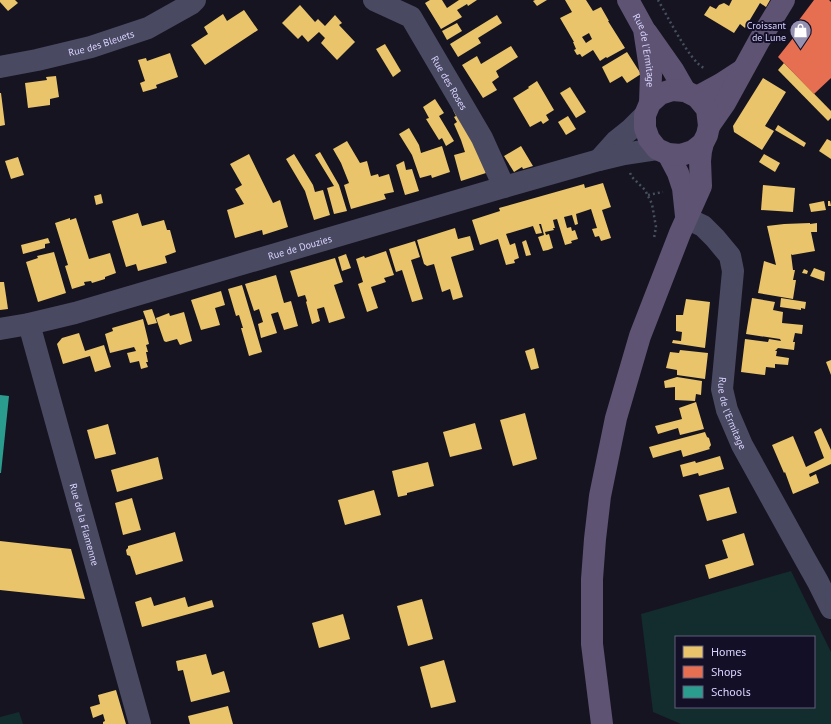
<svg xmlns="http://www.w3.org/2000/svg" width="831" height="724" font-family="'PT Sans',sans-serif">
<rect width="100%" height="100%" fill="#161421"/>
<g fill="#132c2d" fill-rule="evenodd">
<path d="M791 571 831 652V724H681L653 712 641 614ZM676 637H814V707H676Z"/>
<path d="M19 712 23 724H0V717Z"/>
</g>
<g fill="#e9c46a" fill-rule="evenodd">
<path d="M0 0H15L18 3 8 11 0 2Z"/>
<path d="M430 0H442L447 8 459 0H477L468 6 467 4 457 10 462 17 441 29 425 3Z"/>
<path d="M535 0H547L537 6 533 1Z"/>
<path d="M565 0H586L593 11 601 7 609 21H608L625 48 607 58 606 57 600 61 593 50 582 57 580 54 577 55 574 50 576 49 573 42H574L560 18 572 12ZM589 33 592 39 586 43 582 37Z"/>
<path d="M732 0H770L766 7 760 3 745 28 740 24 734 33 704 15 710 6 716 9 719 5 724 3 729 6Z"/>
<path d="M300 5 315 22 318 19 325 26 335 15 342 23 339 25 355 42 337 60 321 43 325 38 319 32 308 42 302 35 298 39 282 23Z"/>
<path d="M244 10 258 30 205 65 191 45 208 34 204 27 223 14 227 21Z"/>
<path d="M497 15 502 23 478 38 481 43 458 57 450 44Z"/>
<path d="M457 23 462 31 447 40 442 31Z"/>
<path d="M385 44 401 71 393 77 376 49Z"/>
<path d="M511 46 518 57 496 71 499 77 492 82 497 90 483 98 462 65 477 56 481 64Z"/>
<path d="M627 52 641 74 627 83 622 76 610 83 602 67Z"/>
<path d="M170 53 178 77 156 85 157 88 143 92 140 83 145 81 138 60 146 58 147 61Z"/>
<path d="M784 63 831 111V118L828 121 778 70Z"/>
<path d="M56 76 59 97 50 99V105L28 108 25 83 47 80 46 77Z"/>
<path d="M763 78 786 92 765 126 774 131 762 150 734 132 733 126Z"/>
<path d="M537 81 554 110 546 115 549 120 543 124 541 121 530 127 513 98 529 88 528 87Z"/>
<path d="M570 87 586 112 576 118 560 93Z"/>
<path d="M0 93H1L5 125 0 126Z"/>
<path d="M435 99 444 113 439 116 454 141 446 146 442 138 439 140 426 119 429 118 423 107Z"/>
<path d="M455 108 478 147 486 173 461 181 454 155 465 152 461 140 454 124 457 122 454 117 456 116 453 110Z"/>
<path d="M568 116 576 129 566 135 558 122Z"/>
<path d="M778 125 806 143 804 147 775 130Z"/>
<path d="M409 128 419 145 421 153 442 146 450 172 432 178 431 175 420 178 412 155 399 134Z"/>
<path d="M827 139 831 141V159L819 151Z"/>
<path d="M347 141 360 163 367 161 371 176 378 174 379 177 389 174 394 192 384 194 386 199 351 209 344 185 349 183 341 163 333 149Z"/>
<path d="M521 146 533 166 523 169 522 167 514 172 504 156Z"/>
<path d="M320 152 339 185 347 211 334 214 327 188 334 186 315 155Z"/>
<path d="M249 154 273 203 280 200 288 227 263 235 262 230 235 238 227 210 244 204 235 189 242 185 230 164Z"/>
<path d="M294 154 313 185 315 192 323 190 330 215 314 220 305 191 286 159Z"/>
<path d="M764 154 780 163 775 172 759 162Z"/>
<path d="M18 157 24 175 11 179 5 161Z"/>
<path d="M404 161 406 170 412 169 419 191 405 195 396 165Z"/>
<path d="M603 183 611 207 602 210 611 238 601 241 599 236 595 237 592 229 597 228 591 209 576 214 578 224 575 225 572 215 564 217 567 228 571 227 572 231 575 230 578 239 571 241 572 243 565 245 557 219 553 220 555 228H553L554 230 545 232 546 235 549 234 553 248 548 250 543 251 538 237 544 235 541 224H539L542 233 536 234 533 226 506 234 510 245 515 243 519 258 514 260 515 263 506 265 498 239 480 245 472 220 500 211 499 208 584 184 585 188Z"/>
<path d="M763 185 795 188 793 212 761 210Z"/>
<path d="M101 194 103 203 96 205 94 196Z"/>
<path d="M824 201 826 210 811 212 809 204Z"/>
<path d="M828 201H830L831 206H828Z"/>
<path d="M138 213 142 226 164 220 167 230H170L176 252 165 256 167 263 138 271 136 264 126 267 112 221Z"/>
<path d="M70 218V220L76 218 89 259 110 253 116 273 105 277V279L92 283 91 281 84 282 85 285 72 289 65 266 68 265 55 223Z"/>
<path d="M810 223V224L817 223V232H811L815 251 792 255 791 254 793 270H795L793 280H796L793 299 758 293 764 261 776 265 767 226 784 224Z"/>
<path d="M455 228 458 239 470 236 474 250 451 257 463 297 453 300 450 289 442 292 434 264 427 266 424 264 417 240Z"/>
<path d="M48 238 50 243 45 244V248L23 254 21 245Z"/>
<path d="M526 240 531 255 526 256 522 242Z"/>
<path d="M415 241 420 257 411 260 423 299 412 302 402 270 396 272 389 249Z"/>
<path d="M386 251 394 275 384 278 386 282 371 287 378 308 367 312 358 284 363 282 356 259 364 256 365 258Z"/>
<path d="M54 252 66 293 38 302 26 262 38 258 37 256Z"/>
<path d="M346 254 351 268 342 271 338 257Z"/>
<path d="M335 258 343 282 334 285 345 318 329 323 324 307 317 309 320 321 312 324 306 302 307 301 305 295 298 297 290 271Z"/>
<path d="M814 268 825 272 824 281 810 276Z"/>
<path d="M804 269 808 271 807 274 802 273Z"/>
<path d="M276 275 284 303 291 301 298 326 284 330 278 312 271 314 277 333 261 338 258 324 263 322 259 309 254 311 245 284Z"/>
<path d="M0 282H4L8 309 0 310Z"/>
<path d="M242 285 262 352 249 356 241 328H243L239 315 236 316 228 289Z"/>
<path d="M221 291 225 305 215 308 220 325 201 330 191 300Z"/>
<path d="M752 298 775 302 773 310 783 312 782 323 803 325 802 334 795 333 793 342H795L794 350 778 348 775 351H777L776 356 789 358 788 365 775 364V368L766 367 765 375 741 372 745 339 768 342 769 339 781 341 780 339 746 334Z"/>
<path d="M781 298 806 302 805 309 801 308V310L780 307Z"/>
<path d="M686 299 710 302 705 348 672 343 673 340 681 341 682 332 676 331V315H683Z"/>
<path d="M152 309 157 323 148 325 143 311Z"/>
<path d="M184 312 192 341 180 345 177 339 166 342 164 341 156 318 169 313 170 316Z"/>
<path d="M143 319 149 344 146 345 148 352H146L148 362H146L148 367 141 369 139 361 130 363 127 353 136 351 134 347 110 353 105 334 113 331 112 328Z"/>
<path d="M79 333 85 351 104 345 111 367 95 372 90 356 63 364 57 344 62 338Z"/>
<path d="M534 348 539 368 531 370 525 351Z"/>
<path d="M680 350 708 353 705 379 677 375V370L666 368 670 352 679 353Z"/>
<path d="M831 360V375L826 362Z"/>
<path d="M677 377 702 381 701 395 696 394 695 401 675 400V387L665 388 664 381Z"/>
<path d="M696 402 704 429 680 435 678 428 658 434 655 426 682 419 679 408Z"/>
<path d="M525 413 537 459 513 466 500 420Z"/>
<path d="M475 423 482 449 450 457 443 432Z"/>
<path d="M108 424 116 454 95 459 87 430Z"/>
<path d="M821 428 831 450V464L809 474 810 477 816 474 819 483 793 494 785 472 784 473 772 445 793 436 806 467 824 458 814 432Z"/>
<path d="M705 432 707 437 709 438 711 445 709 448 710 449 683 457 681 450 653 458 649 447Z"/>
<path d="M720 456 724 469 699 476 698 473 683 477 680 465 695 461 696 463Z"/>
<path d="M158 457 163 479 117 492 111 470Z"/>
<path d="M428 462 434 486 407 493V495L398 497 392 471Z"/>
<path d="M729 487 737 513 707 521 699 495Z"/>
<path d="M374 490 381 515 345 525 338 500Z"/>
<path d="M132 498 141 530 123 535 115 503Z"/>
<path d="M175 532 183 561 136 575 130 556 127 555 126 550 128 548V546Z"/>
<path d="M744 533 754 565 709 579 705 565 728 558 722 540Z"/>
<path d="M0 541 71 549 85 599 0 590Z"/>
<path d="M151 597 154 606 185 597 188 607 212 600 214 607 142 627 135 602Z"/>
<path d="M422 599 433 639 408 646 397 606Z"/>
<path d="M343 614 350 639 319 648 312 623Z"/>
<path d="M206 654 212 675 224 671 230 692 191 702 183 670 178 671 176 661Z"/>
<path d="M444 660 456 702 431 708 420 667Z"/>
<path d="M116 690 126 724H103V722L105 721 103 714 93 718 90 707 100 704 98 695Z"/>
<path d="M228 706 233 724H190L188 716Z"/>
</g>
<path fill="#e76f51" d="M814 0H829L831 2V78L814 94 778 57 801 28 796 24Z"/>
<path fill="#2a9d8f" d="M0 395 9 396 1 473H0Z"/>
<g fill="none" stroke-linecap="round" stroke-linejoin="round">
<g stroke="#44505f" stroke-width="2.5" stroke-dasharray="2 3" stroke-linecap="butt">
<path d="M658 0C667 15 690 62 704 68"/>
<path d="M630 173 632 177 645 190 652 204 656 227 654 238"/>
<path d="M648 195 663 192"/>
</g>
<g stroke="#4a4962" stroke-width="22">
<path id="s1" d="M374 0 411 17 482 138 504 187"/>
<path id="s2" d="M0 67 37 60 91 47 148 28 191 4 195 0"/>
<path d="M599 160 616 141 631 129 645 115"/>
<path id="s3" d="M686 218 703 226 715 238 730 256 733 271 722 389 727 410 742 445 805 559 818 582 831 608"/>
<path id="s4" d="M29 324 140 724"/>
<path id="s5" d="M0 329 29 324 75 313 504 187 599 160 624 154 657 149"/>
</g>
<g stroke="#5e5373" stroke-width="22">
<path id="s6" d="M628 0 644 29 651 75 650 103"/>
<path d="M647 33 673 70 685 91"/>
<path d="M697 97 721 84 741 71"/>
<path d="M709 126 725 103 759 41 784 0"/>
<path d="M668 154 678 173 683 188 686 216"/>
<path d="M602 724 592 644V579L595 539 600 496 616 418 640 336 680 233 701 186 700 161 701 151 703 143 707 135 709 126 707 109 697 97 685 91 672 90 660 94 650 103 645 115V128L649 139 657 149 668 154 681 155 693 151 703 143"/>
</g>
</g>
<defs>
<symbol id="shop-pin" viewBox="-11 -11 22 30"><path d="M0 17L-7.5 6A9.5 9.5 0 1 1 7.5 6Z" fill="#9591b1" stroke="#130f26"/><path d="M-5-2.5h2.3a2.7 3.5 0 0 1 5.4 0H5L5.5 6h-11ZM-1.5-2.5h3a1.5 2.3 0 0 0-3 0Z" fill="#fff"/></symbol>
</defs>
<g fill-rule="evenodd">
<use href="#shop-pin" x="788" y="18" width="25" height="34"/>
</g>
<g text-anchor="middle" stroke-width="4" stroke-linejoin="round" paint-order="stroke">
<g font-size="10" fill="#d9d4ff" stroke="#130f26" text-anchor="end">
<text x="786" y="29">Croissant<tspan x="786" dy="12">de Lune</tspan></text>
</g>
<g font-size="10" fill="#d9d4ff" stroke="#130f26">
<text dy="4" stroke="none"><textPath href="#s2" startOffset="104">Rue des Bleuets</textPath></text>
<text dy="4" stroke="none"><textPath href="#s6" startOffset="54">Rue de l'Ermitage</textPath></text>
<text dy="4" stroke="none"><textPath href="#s1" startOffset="117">Rue des Roses</textPath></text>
<text dy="4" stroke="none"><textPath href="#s5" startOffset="311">Rue de Douzies</textPath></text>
<text dy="4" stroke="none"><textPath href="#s3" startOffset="219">Rue de l'Ermitage</textPath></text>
<text dy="4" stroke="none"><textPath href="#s4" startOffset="208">Rue de la Flamenne</textPath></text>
</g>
</g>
<rect x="675" y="636" width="140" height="72" fill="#130f26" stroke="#625e7d"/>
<rect x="683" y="646" width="20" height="12" fill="#e9c46a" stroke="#625e7d"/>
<text x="711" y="656" font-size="12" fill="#d9d4ff">Homes</text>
<rect x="683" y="666" width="20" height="12" fill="#e76f51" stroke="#625e7d"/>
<text x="711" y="676" font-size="12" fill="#d9d4ff">Shops</text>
<rect x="683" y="686" width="20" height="12" fill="#2a9d8f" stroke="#625e7d"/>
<text x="711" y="696" font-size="12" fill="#d9d4ff">Schools</text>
</svg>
